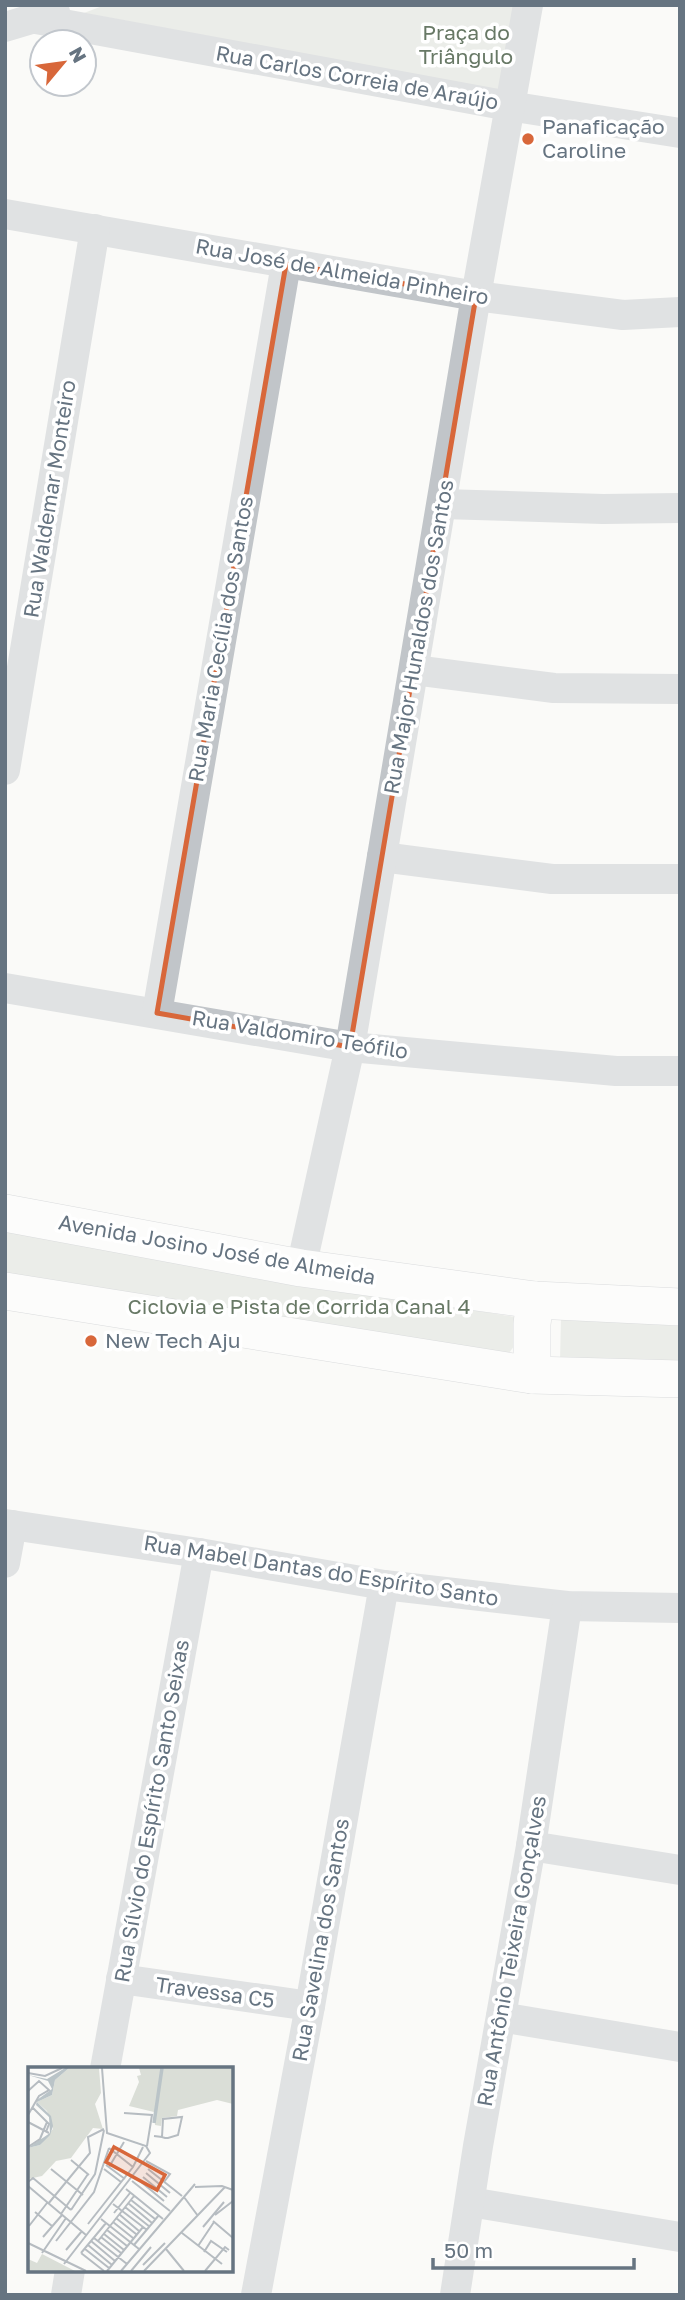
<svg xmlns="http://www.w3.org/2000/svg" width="685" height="2300" font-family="'Golos Text',sans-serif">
<rect width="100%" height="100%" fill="#fafaf8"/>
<g fill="#daded7">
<path d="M105 5H516L502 91 84 13Z"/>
<path d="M5 1232 515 1317 524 1333 503 1361 5 1280Z"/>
<path d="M561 1318 680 1326V1363L560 1361Z"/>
</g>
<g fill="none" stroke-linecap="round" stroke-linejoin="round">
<defs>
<g id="major">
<path d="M5 1213 301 1268 535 1300 680 1307"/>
<path d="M5 1291 532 1375 680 1379"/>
<path d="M532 1375V1324L535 1300"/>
</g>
</defs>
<use href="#major" stroke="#b5b9be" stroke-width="38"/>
<g stroke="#c1c5c9" stroke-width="30">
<path d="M36 19 509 106 680 133"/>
<path d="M5 27 55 12"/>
<path d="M5 214 476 296 623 315 680 312"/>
<path d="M442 504 603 509 680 508"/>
<path d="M414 670 554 688 680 689"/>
<path d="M5 770 95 229"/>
<path d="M382 857 552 879H680"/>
<path d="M5 988 350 1047 616 1071H680"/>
<path d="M157 1013 286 264"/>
<path d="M301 1268 350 1047 476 296 528 5"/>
<path d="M5 1524 199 1553 384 1585 567 1606 680 1608"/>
<path d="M5 1563 12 1525"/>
<path d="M531 1846 680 1870"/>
<path d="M121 1979 310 2006"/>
<path d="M501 2017 680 2047"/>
<path d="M105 2069 199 1553"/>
<path d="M470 2202 680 2237"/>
<path d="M66 2295 70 2270"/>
<path d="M256 2295 310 2006 384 1585"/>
<path d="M455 2295 478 2146 531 1846 567 1606"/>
</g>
<use href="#major" stroke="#fff" stroke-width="37"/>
</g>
<path d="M0 0H685V2300H0ZM286 264 476 296 350 1047 157 1013Z" fill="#fafaf8" fill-opacity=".55" fill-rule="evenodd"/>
<path fill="none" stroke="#d8673a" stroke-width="5" stroke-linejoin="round" d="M286 264 476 296 350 1047 157 1013Z"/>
<g fill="#d8673a" stroke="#fff" stroke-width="2.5">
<circle cx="528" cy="139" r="7"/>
<circle cx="91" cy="1341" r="7"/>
</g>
<g text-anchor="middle" stroke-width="7" stroke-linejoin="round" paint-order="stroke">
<g font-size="21" fill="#687966" stroke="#fff">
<text x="466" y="40">Praça do<tspan x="466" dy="24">Triângulo</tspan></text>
<text x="299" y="1314">Ciclovia e Pista de Corrida Canal 4</text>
</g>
<g font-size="21" fill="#667481" stroke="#fff">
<text transform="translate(357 78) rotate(10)" y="7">Rua Carlos Correia de Araújo</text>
<text transform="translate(342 272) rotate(10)" y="7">Rua José de Almeida Pinheiro</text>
<text transform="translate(50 499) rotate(-81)" y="7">Rua Waldemar Monteiro</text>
<text transform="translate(419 637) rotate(-80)" y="7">Rua Major Hunaldos dos Santos</text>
<text transform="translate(221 639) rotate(-80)" y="7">Rua Maria Cecília dos Santos</text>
<text transform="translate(300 1035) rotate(9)" y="7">Rua Valdomiro Teófilo</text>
<text transform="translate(217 1250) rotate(10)" y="7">Avenida Josino José de Almeida</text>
<text transform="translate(321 1571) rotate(9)" y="7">Rua Mabel Dantas do Espírito Santo</text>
<text transform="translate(152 1811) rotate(-80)" y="7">Rua Sílvio do Espírito Santo Seixas</text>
<text transform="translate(321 1940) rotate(-80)" y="7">Rua Savelina dos Santos</text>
<text transform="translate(512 1951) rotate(-80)" y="7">Rua Antônio Teixeira Gonçalves</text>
<text transform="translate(215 1993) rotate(8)" y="7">Travessa C5</text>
</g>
<g font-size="21" fill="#667481" stroke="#fff" text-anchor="start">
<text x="542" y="134">Panaficação<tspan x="542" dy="24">Caroline</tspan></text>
<text x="105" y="1348">New Tech Aju</text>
</g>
</g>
<g transform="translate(28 2067)">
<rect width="205" height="205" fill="#fafaf8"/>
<path d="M41 1H71L73 26 67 37 75 62 65 61 43 91 28 94 14 109 0 112V81L12 78 25 62 19 44 9 35 24 28 27 13ZM111 1H205V37L189 33 150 43 149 49 134 51 133 59 127 58 126 45 101 39 111 15 109 9 113 8ZM14 187 47 204H0V192L9 196Z" fill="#daded7"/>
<path d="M37 1H41L27 13 24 28 9 35 23 49 25 59 22 68 12 78 0 81 22 66 21 50 8 38 9 33 24 22 20 14 0 8 19 12Z" fill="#bac4c8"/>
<path fill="none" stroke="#bac4c8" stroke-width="3.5" d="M126 56 134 1"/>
<path fill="none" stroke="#b6bcc1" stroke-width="2" d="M0 6 17 9 34 1M0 24 11 14 21 23 11 29 0 48M4 40 21 57 18 65M96 46 124 48 119 79M0 55 21 66M126 69 134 70 137 71H140L150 68 154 50 135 52 134 70M0 80 12 72 19 55M81 81 105 100M43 93 61 108M118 94 142 107 136 115M78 98 97 112M81 100 96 75M23 102 55 128M76 102 93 115M120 102 154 129M118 106 142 126M115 110 139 130M104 114 142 144M112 114 136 134M0 115 5 111 43 143M0 119 58 168M167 120 194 119 205 123M98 122 135 152M156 130 170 149M103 133 127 152M100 136 124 156M20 137 62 86 60 70 76 62M85 137 119 163M97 140 122 160M43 143 67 107 76 63M7 145 24 159M86 146 102 126M33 147 60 107M91 147 111 164M187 148 205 134M88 151 108 167M73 152 111 182M185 154 205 171M85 155 105 171M60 157 105 100 115 80M1 159 19 136M175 160 196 135M79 163 99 179M154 166 194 197M76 167 96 183M15 170 34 148M73 170 93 186M66 171 99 197M28 174 66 125 81 81M63 174 87 194M70 174 106 129M0 176 58 204M60 178 84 198M106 178 131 148M170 179 186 155M57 182 81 201M138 182 156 204M38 183 54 164M176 185 183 174 199 185M14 186 38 151M53 186 78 156M53 186 76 204M36 197 122 86 118 79 79 66 74 1M115 198 137 176M79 204 115 160M93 204 167 117M103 204 123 180M116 204 197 120M177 204 197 180 201 183"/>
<path fill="#d8673a" fill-opacity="0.15" stroke="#d8673a" stroke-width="3.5" d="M86 80 137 108 129 123 78 95Z"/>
<rect width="205" height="205" fill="none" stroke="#667481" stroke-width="3.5"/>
</g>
<rect width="685" height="2300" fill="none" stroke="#667481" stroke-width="14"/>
<g transform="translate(63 63) rotate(61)"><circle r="33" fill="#ffffff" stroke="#c2c7cd" stroke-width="2"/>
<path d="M0-5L12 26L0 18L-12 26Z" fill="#d8673a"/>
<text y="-10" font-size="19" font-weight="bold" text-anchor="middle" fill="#667481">N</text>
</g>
<path d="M433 2258v10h201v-10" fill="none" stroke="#667481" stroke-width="3.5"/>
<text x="444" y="2258" font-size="21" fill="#667481" stroke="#ffffff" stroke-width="5" paint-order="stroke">50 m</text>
</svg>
